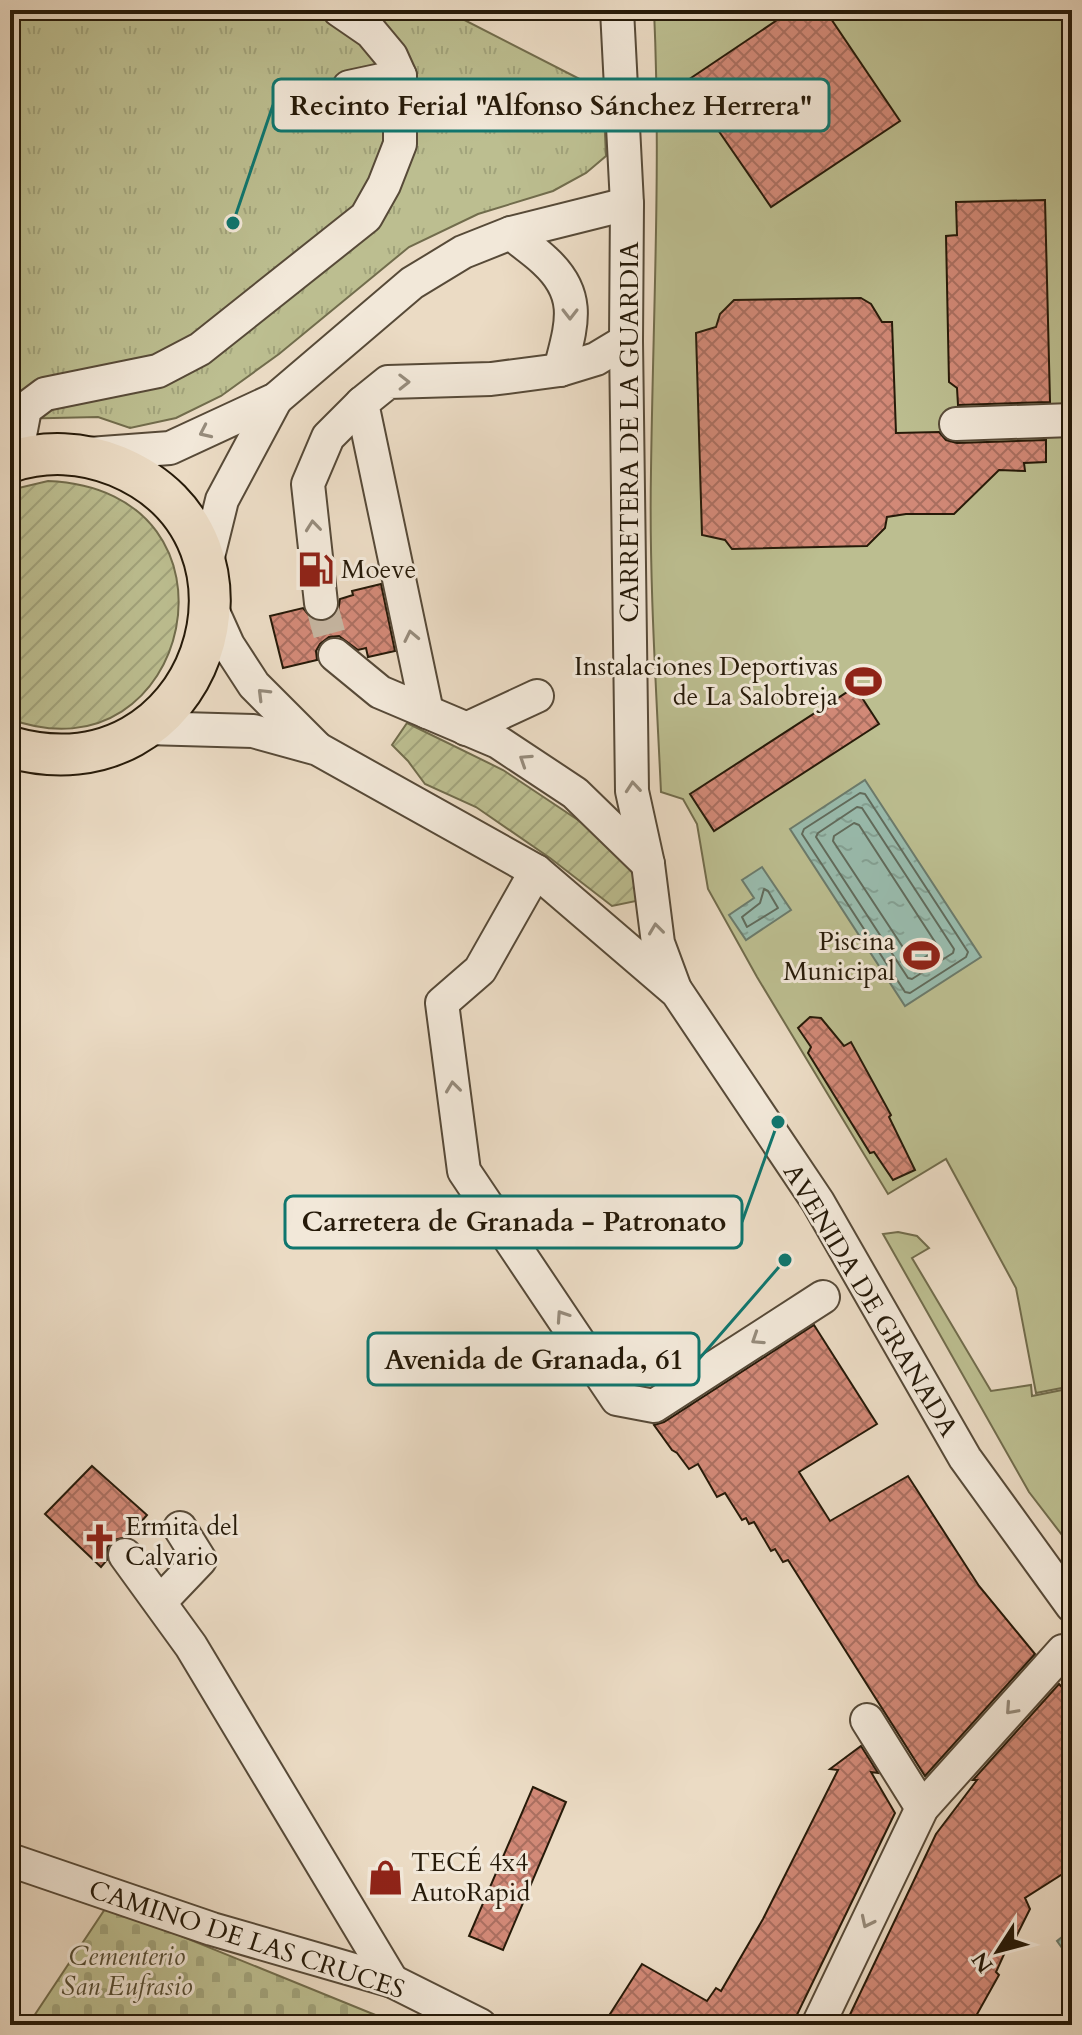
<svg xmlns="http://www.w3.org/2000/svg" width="1082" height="2035" font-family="Cardo,serif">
<defs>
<pattern id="grass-tufts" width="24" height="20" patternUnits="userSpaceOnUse" patternTransform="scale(2)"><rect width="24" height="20" fill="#bcbe90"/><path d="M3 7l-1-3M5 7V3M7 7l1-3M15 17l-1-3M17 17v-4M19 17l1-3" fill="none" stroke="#a1a37b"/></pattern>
<pattern id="cemetery-stones" width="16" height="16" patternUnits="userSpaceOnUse" patternTransform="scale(2)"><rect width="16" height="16" fill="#bcbe90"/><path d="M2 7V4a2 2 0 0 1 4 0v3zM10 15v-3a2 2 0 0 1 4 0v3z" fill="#a1a37b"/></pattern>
<pattern id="garden-furrows" width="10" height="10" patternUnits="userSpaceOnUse" patternTransform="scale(2)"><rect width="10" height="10" fill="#bcbe90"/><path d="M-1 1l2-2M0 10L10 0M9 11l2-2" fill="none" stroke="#a1a37b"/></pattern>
<pattern id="water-ripples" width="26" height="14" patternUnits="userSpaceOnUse" patternTransform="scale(2)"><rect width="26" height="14" fill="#99bcae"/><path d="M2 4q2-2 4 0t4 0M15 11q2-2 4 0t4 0" fill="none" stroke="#84a194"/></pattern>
<pattern id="building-cross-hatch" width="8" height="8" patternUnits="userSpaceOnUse" patternTransform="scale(2)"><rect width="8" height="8" fill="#d28977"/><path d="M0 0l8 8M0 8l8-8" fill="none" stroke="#aa6f60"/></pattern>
</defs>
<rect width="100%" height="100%" fill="#ebdbc4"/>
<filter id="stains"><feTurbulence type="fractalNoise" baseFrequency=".0025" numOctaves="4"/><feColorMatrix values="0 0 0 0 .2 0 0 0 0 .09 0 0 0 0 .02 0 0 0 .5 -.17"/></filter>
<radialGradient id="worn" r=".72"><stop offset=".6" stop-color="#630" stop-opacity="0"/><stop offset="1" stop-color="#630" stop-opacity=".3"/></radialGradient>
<path fill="url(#grass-tufts)" stroke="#716c4c" stroke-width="2" d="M10 10H445L603 91 606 156 586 173 553 191 478 214 409 247 279 354 221 396 176 418 130 428 98 417 10 419Z"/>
<path fill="url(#cemetery-stones)" stroke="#716c4c" stroke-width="2" d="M107 1906 400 2025H28Z"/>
<g fill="url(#garden-furrows)" stroke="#716c4c" stroke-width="2">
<path d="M48 481C259 490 191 786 10 719V490Z"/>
<path d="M407 723 503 770 614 844 637 873 636 901 612 906 550 858 476 807 425 784 408 761 392 745Z"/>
</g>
<g fill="#bcbe90" stroke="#716c4c" stroke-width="2">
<path d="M654 10H1072V1386L1036 1393 1016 1288 946 1159 888 1194 757 977 708 889 697 824 683 799 661 792C656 685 649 577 651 471 653 317 661 163 654 10Z"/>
<path d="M898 1232 917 1236 929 1248 912 1258 991 1391 1031 1385 1032 1396 1072 1388V1548L1029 1492 883 1234Z"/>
</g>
<g fill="url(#water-ripples)" stroke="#6b7b6c" stroke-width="2">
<path d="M865 780 981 957 905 1006 790 829Z"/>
<path d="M762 867 791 910 746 940 729 915 754 898 742 880Z"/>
<path d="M1072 1929V1962L1057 1941Z"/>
</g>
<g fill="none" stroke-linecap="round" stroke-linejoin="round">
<g stroke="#606b5c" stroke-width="2">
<path d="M860 793 865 794 968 952 966 957 910 993 905 992 802 834 804 829Z"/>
<path d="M857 807 862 808 954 949 953 953 912 979 908 978 816 837 818 833Z"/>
<path d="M854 823 859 825 937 945 936 950 916 963 912 961 833 841 834 836Z"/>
<path d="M764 889 768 891 778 908 747 927 742 917 760 903Z"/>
</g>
</g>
<g fill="url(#building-cross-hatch)" stroke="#261a09" stroke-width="2">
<path d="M792 10H825L900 121 771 207 685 82Z"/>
<path d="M1045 200 1050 402 958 405 957 388 949 382 946 236 957 235 956 202Z"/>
<path d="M861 298 871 304 882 322H892L896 433 939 432 946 440 957 443 1046 440V462L1024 463 1025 471 999 470 954 514H906L887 517 885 528 867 546 732 549 725 540 702 535 696 333 716 327 720 314 734 300Z"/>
<path d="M381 584 395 651 368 657 366 648 358 650 339 636 329 637 320 644 316 651 317 660 283 668 270 616 303 608 313 620 324 622 333 618 338 611 340 599 353 595 352 591Z"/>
<path d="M855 687 879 724 714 831 690 794Z"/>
<path d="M810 1017 821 1018 844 1046 851 1042 891 1115 889 1117 915 1170 893 1180 874 1152 870 1153 808 1053 811 1047 798 1028Z"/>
<path d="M814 1325 877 1424 799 1472 830 1521 908 1476 979 1586 1035 1654 925 1776 788 1560 783 1562 775 1549 771 1551 754 1522 749 1524 746 1518 742 1520 725 1493 717 1497 698 1464 689 1469 677 1453 672 1450 654 1425 664 1422Z"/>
<path d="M92 1466 147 1515 128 1537 113 1540 107 1548V1560L101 1567 45 1514Z"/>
<path d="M1059 1684 1072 1698V1868L1025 1898 1030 1909 1014 1941H1010L996 1972 999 1975 971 2025H845L936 1834 977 1780H973Z"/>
<path d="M861 1746 878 1773 871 1772 895 1813 792 2025H603L642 1964 707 2001 716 1988 721 1991 763 1919 838 1770 830 1769Z"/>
<path d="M533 1787 566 1802 503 1950 469 1936Z"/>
</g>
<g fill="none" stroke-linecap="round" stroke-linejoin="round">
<path stroke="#c4b49f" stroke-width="32" stroke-dasharray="32 16" stroke-linecap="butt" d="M321 603 335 655"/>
<defs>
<g id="minor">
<path d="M617 10 627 204 626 341 632 791 648 864 658 943 675 989"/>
<path d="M349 87 400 76"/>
<path d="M511 233C522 243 535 251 545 261 583 296 571 326 560 370"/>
<path d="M956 424 1072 420"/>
<path d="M89 454 170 448 276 399 412 283 463 252 511 233 627 204"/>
<path d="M23 457 20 435 25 409 45 394 158 371 200 349 366 217 384 185 400 144V76L391 56 371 32 339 10"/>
<path d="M205 569 222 500 276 399"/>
<path d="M321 603 308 484 328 437 362 403"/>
<path d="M210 605 228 645 254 685 316 747"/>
<path d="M335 655 380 692 498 742 575 793 648 864"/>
<path d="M427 712 362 403 388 382 491 379 560 370 596 359 626 341"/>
<path d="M146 728 253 731 318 749 536 871 677 992 818 1202 965 1458 1072 1606"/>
<path d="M466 729 537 696"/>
<path d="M536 871 480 970 442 1003 464 1171 617 1399 654 1406 823 1297"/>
<path d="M125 1555 191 1646 392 1981"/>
<path d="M160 1602 200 1560 180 1528"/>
<path d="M867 1720 922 1808"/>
<path d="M10 1860 212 1929 392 1981 480 2025"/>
<path d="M818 2025 922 1808 1063 1651"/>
</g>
<path id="major" d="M10 462C45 450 83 452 117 466 290 538 202 802 10 747"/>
</defs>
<use href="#minor" stroke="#574a38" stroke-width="36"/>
<use href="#major" stroke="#261a09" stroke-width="44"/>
<use href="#minor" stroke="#f2e8d9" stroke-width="32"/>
<use href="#major" stroke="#ebdbc4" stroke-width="40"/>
</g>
<defs><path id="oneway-chevron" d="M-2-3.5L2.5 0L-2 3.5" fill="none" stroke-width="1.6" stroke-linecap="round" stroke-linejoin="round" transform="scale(2)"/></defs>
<g stroke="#968b7b">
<use href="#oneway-chevron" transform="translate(570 314) rotate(90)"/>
<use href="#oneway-chevron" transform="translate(404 382) rotate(-1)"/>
<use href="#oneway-chevron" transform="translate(205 432) rotate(155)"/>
<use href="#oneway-chevron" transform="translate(313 526) rotate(-96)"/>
<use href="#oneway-chevron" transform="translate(411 636) rotate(-102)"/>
<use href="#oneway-chevron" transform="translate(263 694) rotate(-135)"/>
<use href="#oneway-chevron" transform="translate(525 760) rotate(-147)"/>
<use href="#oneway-chevron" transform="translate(633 787) rotate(-95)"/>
<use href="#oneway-chevron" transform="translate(656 929) rotate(-97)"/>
<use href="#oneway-chevron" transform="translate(453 1087) rotate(-97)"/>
<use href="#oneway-chevron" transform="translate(562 1316) rotate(-124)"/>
<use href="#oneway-chevron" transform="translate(757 1339) rotate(147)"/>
<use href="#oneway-chevron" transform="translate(1011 1709) rotate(132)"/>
<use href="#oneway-chevron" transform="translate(867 1922) rotate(116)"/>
</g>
<defs>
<symbol id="fuel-bare" viewBox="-9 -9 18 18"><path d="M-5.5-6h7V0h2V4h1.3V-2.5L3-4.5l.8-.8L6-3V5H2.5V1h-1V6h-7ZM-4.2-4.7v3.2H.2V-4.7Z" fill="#8f2418" stroke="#f2e8d9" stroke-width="2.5" paint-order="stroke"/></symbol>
<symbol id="stadium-bare" viewBox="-9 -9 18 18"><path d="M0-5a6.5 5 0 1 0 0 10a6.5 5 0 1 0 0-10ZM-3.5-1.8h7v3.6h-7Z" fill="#8f2418" stroke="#f2e8d9" stroke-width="2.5" paint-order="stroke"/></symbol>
<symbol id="church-bare" viewBox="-9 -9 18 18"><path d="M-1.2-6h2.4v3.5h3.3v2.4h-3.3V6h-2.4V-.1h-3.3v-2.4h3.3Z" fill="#8f2418" stroke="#f2e8d9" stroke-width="2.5" paint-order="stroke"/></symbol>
<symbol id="shop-bare" viewBox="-9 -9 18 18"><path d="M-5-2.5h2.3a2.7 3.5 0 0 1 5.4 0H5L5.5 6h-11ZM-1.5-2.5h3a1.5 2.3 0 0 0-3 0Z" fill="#8f2418" stroke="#f2e8d9" stroke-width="2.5" paint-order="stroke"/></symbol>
</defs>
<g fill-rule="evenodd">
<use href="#fuel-bare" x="290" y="544" width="51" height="51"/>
<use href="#stadium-bare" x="838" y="656" width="51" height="51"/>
<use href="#stadium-bare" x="896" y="930" width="51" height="51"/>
<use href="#church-bare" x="74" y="1516" width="51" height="51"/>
<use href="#shop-bare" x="360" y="1852" width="51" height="51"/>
</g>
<g text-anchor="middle" stroke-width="6" stroke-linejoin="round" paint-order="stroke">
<g font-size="26" fill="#261a09" stroke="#f2e8d9">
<text transform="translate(629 432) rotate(-90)" y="9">CARRETERA DE LA GUARDIA</text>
<text transform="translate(871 1300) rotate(59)" y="9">AVENIDA DE GRANADA</text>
<text transform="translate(247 1939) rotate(18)" y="9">CAMINO DE LAS CRUCES</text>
</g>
<g font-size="26" fill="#261a09" stroke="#f2e8d9" text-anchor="start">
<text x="341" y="578">Moeve</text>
<text x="838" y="675" text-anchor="end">Instalaciones Deportivas<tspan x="838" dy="30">de La Salobreja</tspan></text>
<text x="895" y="950" text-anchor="end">Piscina<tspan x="895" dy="30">Municipal</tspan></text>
<text x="125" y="1535">Ermita del<tspan x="125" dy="30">Calvario</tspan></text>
<text x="411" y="1871">TECÉ 4x4<tspan x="411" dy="30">AutoRapid</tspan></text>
</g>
<g font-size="26" font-style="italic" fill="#534b32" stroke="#f2e8d9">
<text x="127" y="1965">Cementerio<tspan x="127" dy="30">San Eufrasio</tspan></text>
</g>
</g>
<path fill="none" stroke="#0f766e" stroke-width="3" d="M233 223L273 105M778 1122L742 1222M785 1260L699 1359"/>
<g fill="#0f766e" stroke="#f2e8d9" stroke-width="3">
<circle cx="233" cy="223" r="8"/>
<circle cx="778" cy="1122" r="8"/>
<circle cx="785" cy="1260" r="8"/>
</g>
<g fill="#f2e8d9" stroke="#0f766e" stroke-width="3">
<rect x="273" y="79" width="556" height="52" rx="8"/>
<rect x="285" y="1196" width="457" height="52" rx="8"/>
<rect x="368" y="1333" width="331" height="52" rx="8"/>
</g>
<g font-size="28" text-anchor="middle" font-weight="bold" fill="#261a09">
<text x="551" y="115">Recinto Ferial "Alfonso Sánchez Herrera"</text>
<text x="514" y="1231">Carretera de Granada - Patronato</text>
<text x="534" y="1369">Avenida de Granada, 61</text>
</g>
<rect width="1082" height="2035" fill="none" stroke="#ebdbc4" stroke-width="40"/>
<rect x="12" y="12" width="1058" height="2011" fill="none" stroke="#261a09" stroke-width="4"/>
<rect x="20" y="20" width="1042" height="1995" fill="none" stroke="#261a09" stroke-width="2"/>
<g transform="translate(998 1951) rotate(234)" stroke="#f2e8d9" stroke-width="6" paint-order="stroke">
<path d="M0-6L14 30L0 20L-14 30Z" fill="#261a09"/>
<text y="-12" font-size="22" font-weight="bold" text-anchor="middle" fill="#261a09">N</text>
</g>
<rect width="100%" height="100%" filter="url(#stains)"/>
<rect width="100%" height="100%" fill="url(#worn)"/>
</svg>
